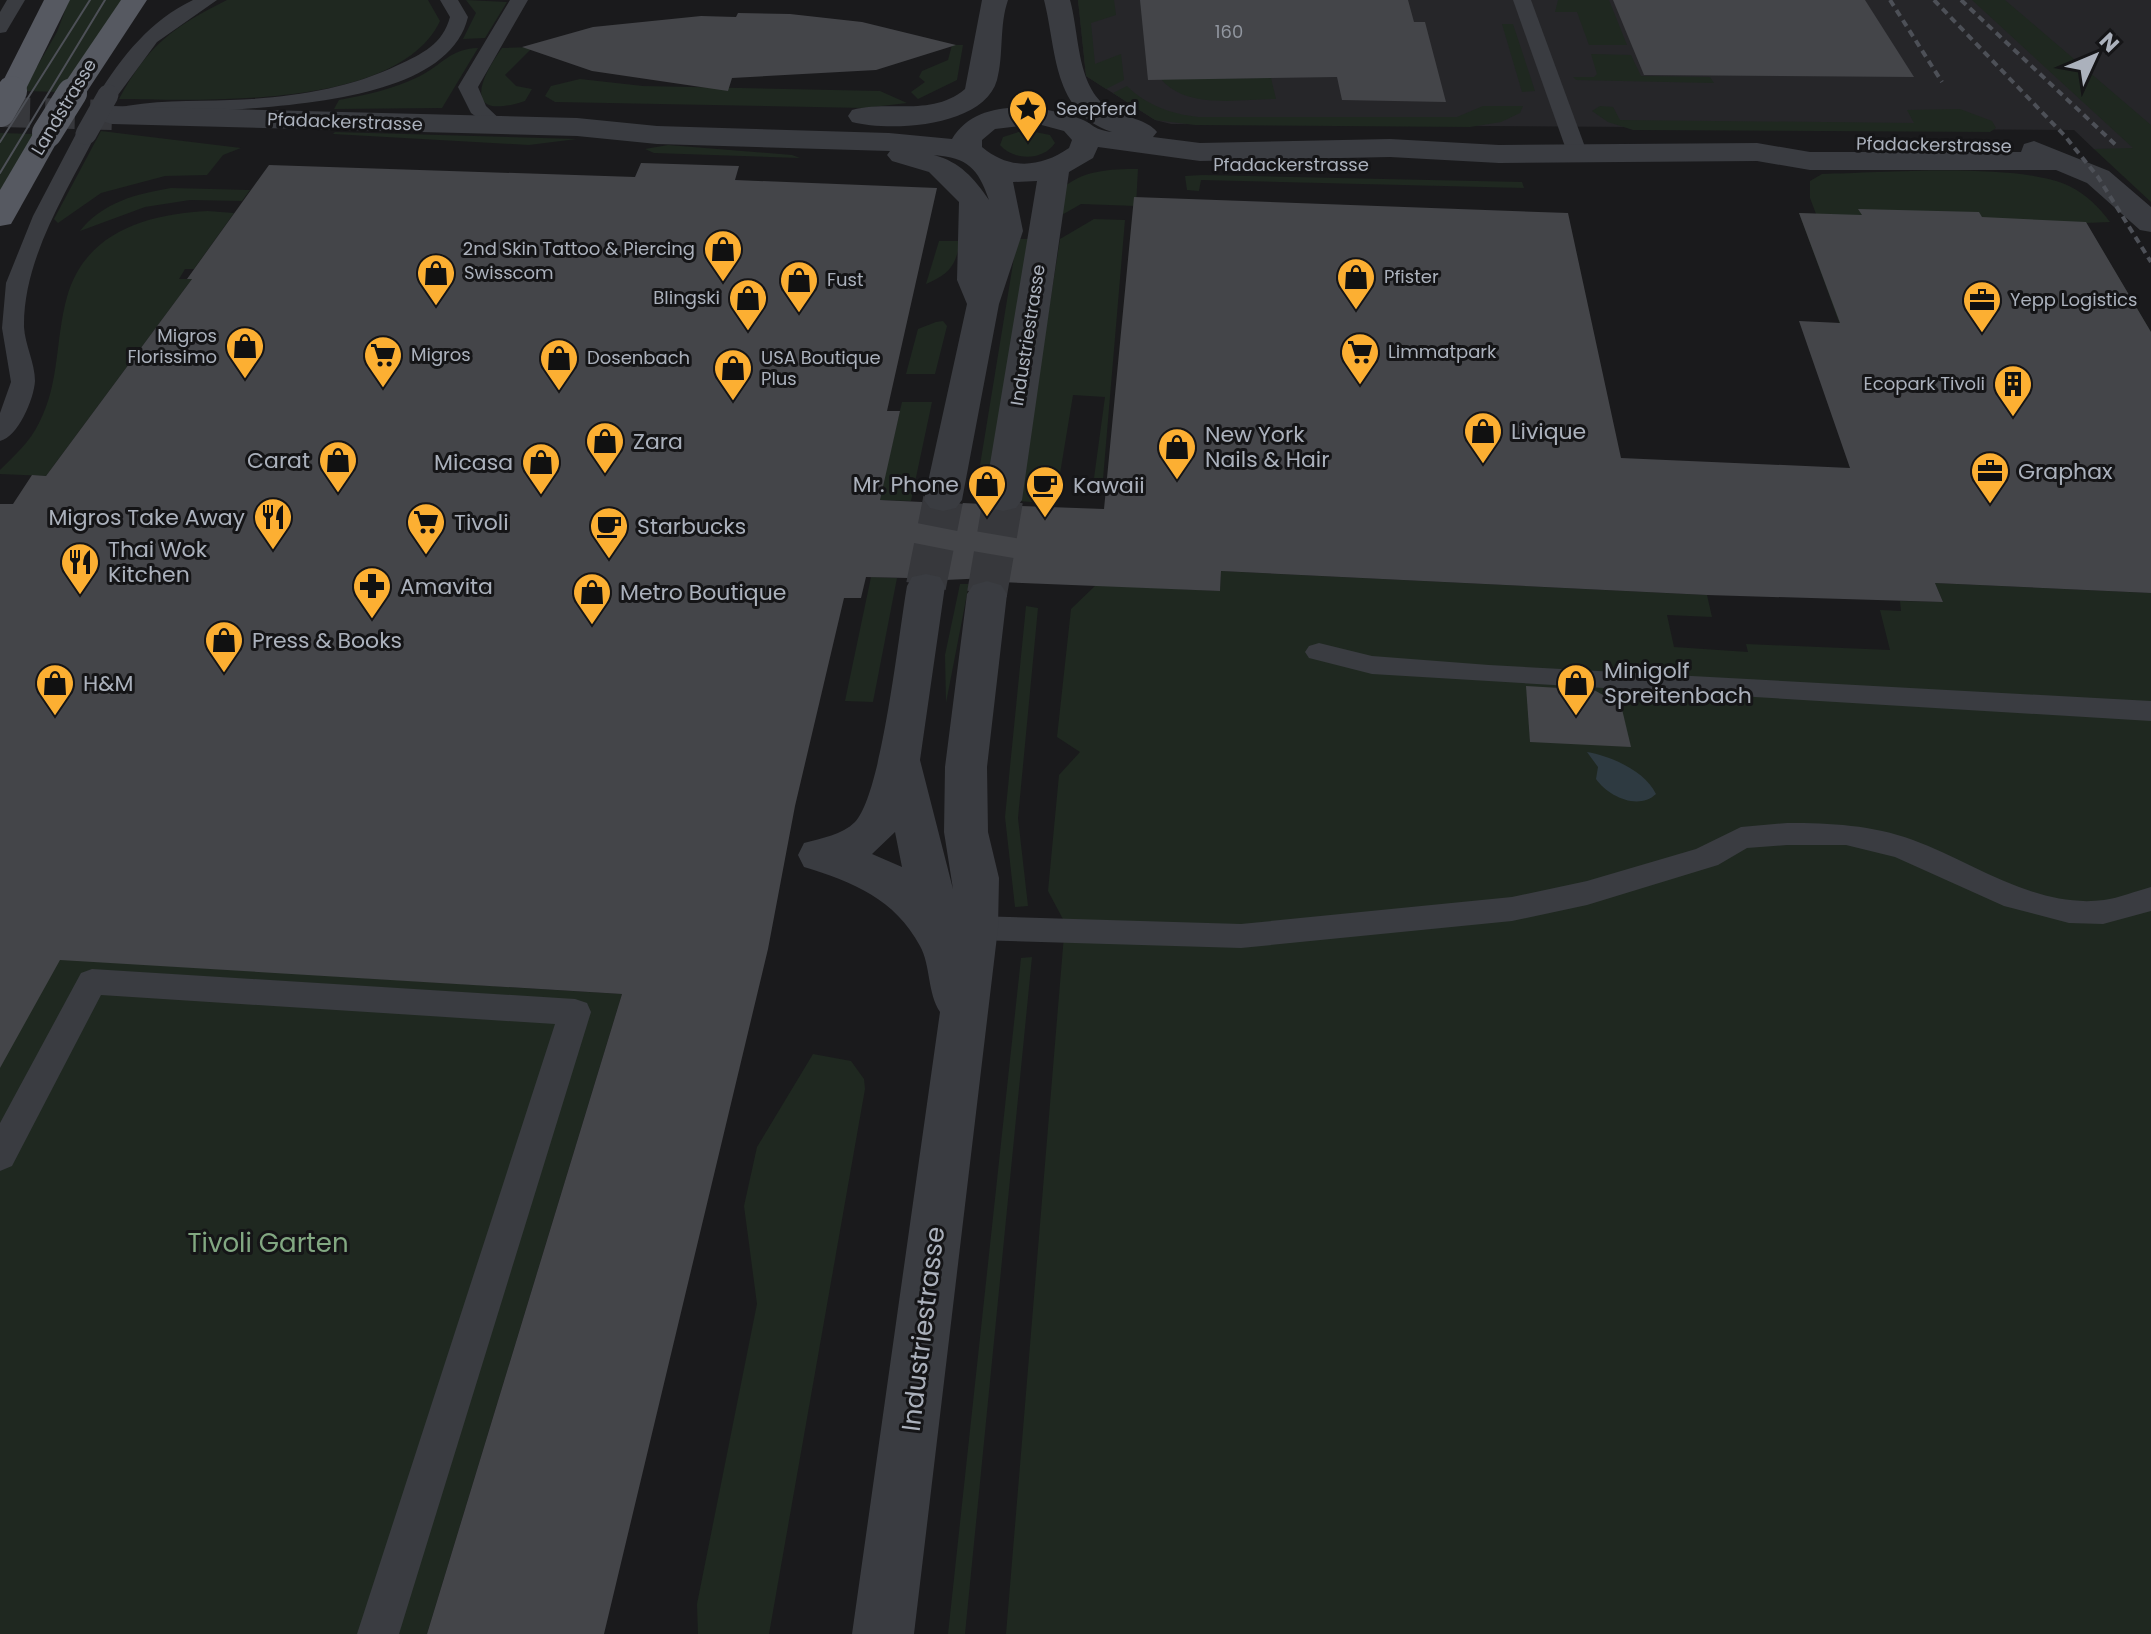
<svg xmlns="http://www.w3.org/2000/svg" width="2151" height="1634" font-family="Poppins,sans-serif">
<rect width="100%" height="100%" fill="#1a1a1c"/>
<path fill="#262629" d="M1078 0H2151V164L2134 149H2094L2074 130 1171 124 1155 120 1086 76Z"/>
<g fill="#1f2820">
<path d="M69 0H123L59 92 23 91 57 32Z"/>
<path d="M227 0H428L440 21C398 110 202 100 119 99 148 45 173 27 227 0Z"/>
<path d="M466 0 507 2 485 38 463 39 476 13Z"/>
<path d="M1078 0H1114L1116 15 1091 23 1095 64 1121 54 1124 80 1106 89 1086 76Z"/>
<path d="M1558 0H1609L1627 45H1589L1577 12H1555Z"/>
<path d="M1972 0H2005L2151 125V202L2094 149 2133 148Z"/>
<path d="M1502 24H1513L1535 91 1522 92Z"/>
<path d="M952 45H963L957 80 918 99 911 92 925 82 919 77 922 71 948 60Z"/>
<path d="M533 47 505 75 516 86 532 89 525 101C463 121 478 81 502 48Z"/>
<path d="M478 48 442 108 334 109 339 100C366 95 393 89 418 77 443 65 449 49 478 48Z"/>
<path d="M1591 54 1631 55 1641 76 1710 77 1714 83 1576 80 1573 77H1594L1597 74Z"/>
<path d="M1271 78 1276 99C1240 99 1187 110 1161 79Z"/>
<path d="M580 79 643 86 880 91 907 103 864 108 555 102 545 96 551 86Z"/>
<path d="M1127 86C1146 105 1171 114 1198 117H1457L1483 106H1523L1520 113 1501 122 1470 127 1195 125 1155 120 1113 93Z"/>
<path d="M1600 106 1613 107 1620 120 1914 123 1907 110 1960 109 1992 121 1996 128 1990 132 1633 130 1608 122 1592 111Z"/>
<path d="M1025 130 1050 135 1055 143C1043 161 1014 161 1000 145L1003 137Z"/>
<path d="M101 131 241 148 223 155 207 175 165 176 101 193 58 223 54 219Z"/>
<path d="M335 132 577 139 529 145 333 134Z"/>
<path d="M0 133 35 134 0 194Z"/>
<path d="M668 145 792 155 800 158 654 153 645 149Z"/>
<path d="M1138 169 1136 206 1081 204 1060 216V191C1080 170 1110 169 1138 169Z"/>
<path d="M1822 174C1882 173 2019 162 2069 186 2086 194 2099 207 2110 222L2086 223 2151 332H2139L1884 445 1799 213 1816 214 1810 198V181Z"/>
<path d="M1202 175 1522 182 1524 188 1201 180 1199 191 1187 190 1185 176Z"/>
<path d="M171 188 250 190 242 201 190 200 145 207 80 231C103 202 136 194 171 188Z"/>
<path d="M208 211 234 213 194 269H185L179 279H192L46 476 0 474V470C15 455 30 442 39 423 60 383 55 340 67 297 85 232 147 214 208 211Z"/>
<path d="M1094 219 1125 220 1103 479 1094 478 1105 397 1073 395 1055 504 1019 501 1060 239Z"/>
<path d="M1017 239H1029L988 502H974Z"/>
<path d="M939 241H960C956 266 949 274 926 284Z"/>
<path d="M936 322 943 321 947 326 935 374H906L918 329Z"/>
<path d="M902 402H932L911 501 879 500Z"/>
<path d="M1221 571 1707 595 1712 617 1667 615 1674 647 1748 652 1746 644 1890 650 1880 610 1901 611 1900 601 1943 602 1935 583 2151 593V1634H1006L1065 923 1048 891 1059 775 1080 752 1057 737 1071 609 1096 585 1220 591Z"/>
<path d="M871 577 897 578 873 702 845 701Z"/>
<path d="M960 584H969L946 703 945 655Z"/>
<path d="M1026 606 1038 608 1018 818 1028 906 1015 907 1005 817Z"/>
<path d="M1032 957 965 1634H948L1021 958Z"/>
<path d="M59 959 622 994 427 1634H0V1066Z"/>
<path d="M813 1054 851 1061 864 1079 865 1089 769 1634H698L697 1604 757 1304 744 1206 757 1147Z"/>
</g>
<path fill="#2e3a41" d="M1587 752C1611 756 1645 771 1656 794 1638 811 1608 796 1596 779L1598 767Z"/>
<g fill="#444549">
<path d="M1140 0H1408L1414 22H1425L1446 102 1342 100 1337 77 1148 80Z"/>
<path d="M1613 0H1865L1914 77 1644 75Z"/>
<path d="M738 13 790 14 862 22 956 45 876 70 732 78 728 91 592 71 522 47 593 27 701 16 736 17Z"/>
<path d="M641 163 739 166 735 180 937 188 887 411H900L880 500 922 502 929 511 942 514 957 511 963 503 983 504 989 511 1002 514 1017 511 1021 506 1104 509 1134 197 1568 213 1621 458 1850 468 1799 321 1840 323 1799 213 1862 215 1858 209 1979 212 1982 217 2086 222 2151 332V593L1935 583 1943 602 1707 595 1221 571 1220 591 1000 582 988 578 945 580 941 574 927 571 908 578 866 577 861 598H844L795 806 768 949 604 1634H427L622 994 60 960 0 1068V504H13L32 475 46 476 192 279H187L269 165 635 177Z"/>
<path d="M1526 686 1594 690 1621 705 1631 747 1530 742Z"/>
</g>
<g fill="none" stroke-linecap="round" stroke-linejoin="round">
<path stroke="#37383c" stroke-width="30" stroke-dasharray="30 15" stroke-linecap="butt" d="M0 112 112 115"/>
<g stroke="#37383c" stroke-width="40" stroke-dasharray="40 20" stroke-linecap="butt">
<path d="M926 586 943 500"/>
<path d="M987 594 1003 500"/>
</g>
<g fill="#3a3c41" fill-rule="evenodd">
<path d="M7 0H25L6 32 0 33V12Z"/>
<path d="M193 0H217L157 42 115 99H101L98 95C122 56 151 20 193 0Z"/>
<path d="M440 0H458L468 17C443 122 200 104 120 119L110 113 113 109C152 99 191 102 230 100 287 98 346 90 398 65 422 54 443 44 450 17Z"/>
<path d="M510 0H528L478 87 486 106 507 126 497 132 471 113 458 87Z"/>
<path d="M1513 0H1531L1588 155 1585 159H1571L1568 155Z"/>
<path d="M86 128 96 134C66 193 23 259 24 327 25 345 35 363 35 381 34 399 18 437 0 441V413L11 382 2 328 6 283 33 216 76 134Z"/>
<path d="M1319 643 1372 656 1489 665 2151 701V721L1372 674 1309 658 1305 652 1309 646Z"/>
<path d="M1787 823C1831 823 1872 825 1913 840 1973 862 2036 909 2104 900 2119 898 2136 891 2151 887V911L2103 924 2069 923 2004 906 1895 857 1846 845H1787L1747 848 1718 865 1587 905 1512 921 1241 948 975 940 964 936 959 928 964 920 975 916 1241 924 1512 897 1587 881 1696 849 1741 827Z"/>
<path d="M92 969 575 999 587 1003 591 1012 399 1634H357L555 1024 101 995 12 1166 0 1171V1123L81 973Z"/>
</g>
<g fill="#3a3c41" fill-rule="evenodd">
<path d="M982 0H1008C999 26 1004 54 997 80 984 127 891 132 852 122L848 116 852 110C890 100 932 117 965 89Z"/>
<path d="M1044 0H1070C1080 35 1076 90 1112 110 1125 117 1148 120 1157 132L1153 137 1200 143 1390 139 1499 145 1757 143 1810 152H2021L2024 144 2034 141 2109 171 2151 207V232L2140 230 2087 183 2056 170H1810L1757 161 1499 163 1390 157 1200 161 1098 147 1093 158 1069 172 1022 500 1016 508 1003 511 990 508 984 500 1037 181 1013 182 1023 231 999 304 962 500 956 508 943 511 930 508 924 500 967 304 957 280 959 202 929 172 892 161 887 155 890 151 657 144 577 136 112 124 102 121 98 115 102 109 112 106 577 118 657 126 889 133 952 139C977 97 1040 105 1078 118 1094 123 1090 129 1112 132 1052 112 1057 51 1044 0ZM1038 124 1064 131 1072 140 1069 148C1040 168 1009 170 982 147V140L995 129ZM934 155C968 158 978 168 989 200 974 178 960 162 934 155Z"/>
<path d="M926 574 940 577 945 586 920 760 953 889 944 832 945 767 967 594 973 585 987 581 1001 585 1007 594 987 767 988 832 999 878 998 928 914 1634H852L940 1012C927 992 931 966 920 946 895 899 853 882 804 867L798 855 804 843C822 838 842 835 855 822 882 794 899 631 907 586L912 577ZM895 832 902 867 872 854Z"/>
</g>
<g fill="#565961" fill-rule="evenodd">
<path d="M44 0H70L22 97H2L0 87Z"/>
<path d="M121 0H147L82 99H62L58 93Z"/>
<path d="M47 124 57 127 62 133 15 217 11 224 0 226V190L37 127Z"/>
</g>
<g stroke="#4d5057" stroke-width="2">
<path d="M0 142 90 0"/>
<path d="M0 173 105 0"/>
</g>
<g stroke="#4d5057" stroke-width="4" stroke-dasharray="7 5" stroke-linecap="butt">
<path d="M1890 0 1942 82"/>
<path d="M1934 0 2064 135 2098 177 2151 262"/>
<path d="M1961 0 2118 147"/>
</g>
<path stroke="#3a3c41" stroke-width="21" d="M86 134 108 95"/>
<g stroke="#565961" stroke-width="30">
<path d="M0 112 12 91"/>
<path d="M47 133 72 93"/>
</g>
</g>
<defs>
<symbol id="sight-pin" viewBox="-11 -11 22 30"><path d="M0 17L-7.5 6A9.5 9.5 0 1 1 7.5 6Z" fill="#fcaf32" stroke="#151517"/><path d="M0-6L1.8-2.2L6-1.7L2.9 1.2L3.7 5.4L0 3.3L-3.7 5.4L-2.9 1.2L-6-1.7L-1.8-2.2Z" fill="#111"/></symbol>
<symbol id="shop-pin" viewBox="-11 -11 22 30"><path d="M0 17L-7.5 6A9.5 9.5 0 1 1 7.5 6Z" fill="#fcaf32" stroke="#151517"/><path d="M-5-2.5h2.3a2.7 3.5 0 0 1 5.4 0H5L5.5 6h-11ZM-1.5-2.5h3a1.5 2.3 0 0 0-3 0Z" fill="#111"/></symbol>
<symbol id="office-pin" viewBox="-11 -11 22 30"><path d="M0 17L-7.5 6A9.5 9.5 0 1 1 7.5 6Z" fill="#fcaf32" stroke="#151517"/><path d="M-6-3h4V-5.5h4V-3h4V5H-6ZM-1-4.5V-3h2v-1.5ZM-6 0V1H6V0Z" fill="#111"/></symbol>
<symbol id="supermarket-pin" viewBox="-11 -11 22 30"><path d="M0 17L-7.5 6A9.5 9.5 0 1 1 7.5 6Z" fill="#fcaf32" stroke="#151517"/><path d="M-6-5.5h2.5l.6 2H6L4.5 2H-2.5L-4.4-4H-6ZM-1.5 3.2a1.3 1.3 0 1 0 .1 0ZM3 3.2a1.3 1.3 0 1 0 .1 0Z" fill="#111"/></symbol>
<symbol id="building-pin" viewBox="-11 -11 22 30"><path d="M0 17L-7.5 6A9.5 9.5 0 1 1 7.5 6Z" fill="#fcaf32" stroke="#151517"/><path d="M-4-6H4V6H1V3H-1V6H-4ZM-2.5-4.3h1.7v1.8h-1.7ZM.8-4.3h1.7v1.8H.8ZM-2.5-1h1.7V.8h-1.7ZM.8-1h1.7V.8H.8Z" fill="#111"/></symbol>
<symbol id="cafe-pin" viewBox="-11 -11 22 30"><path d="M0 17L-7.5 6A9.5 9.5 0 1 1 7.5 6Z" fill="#fcaf32" stroke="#151517"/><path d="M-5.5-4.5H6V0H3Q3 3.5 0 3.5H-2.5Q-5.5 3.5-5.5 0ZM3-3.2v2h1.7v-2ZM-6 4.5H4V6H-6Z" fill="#111"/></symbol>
<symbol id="restaurant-pin" viewBox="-11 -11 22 30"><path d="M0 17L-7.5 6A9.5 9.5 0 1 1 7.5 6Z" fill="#fcaf32" stroke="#151517"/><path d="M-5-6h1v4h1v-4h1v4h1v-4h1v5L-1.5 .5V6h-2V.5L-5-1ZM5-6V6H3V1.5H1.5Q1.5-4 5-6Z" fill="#111"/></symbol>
<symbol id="pharmacy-pin" viewBox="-11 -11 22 30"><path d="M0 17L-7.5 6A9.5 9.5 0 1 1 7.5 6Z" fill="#fcaf32" stroke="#151517"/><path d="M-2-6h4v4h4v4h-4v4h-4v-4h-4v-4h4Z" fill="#111"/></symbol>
</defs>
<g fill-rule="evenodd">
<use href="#sight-pin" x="1006" y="87" width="44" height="60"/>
<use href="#shop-pin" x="701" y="227" width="44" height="60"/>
<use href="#shop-pin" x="414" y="251" width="44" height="60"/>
<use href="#shop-pin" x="1334" y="255" width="44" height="60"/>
<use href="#shop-pin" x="777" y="258" width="44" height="60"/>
<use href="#shop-pin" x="726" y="276" width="44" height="60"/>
<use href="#office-pin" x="1960" y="278" width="44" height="60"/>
<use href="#shop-pin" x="223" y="324" width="44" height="60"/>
<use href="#supermarket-pin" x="1338" y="330" width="44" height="60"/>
<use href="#supermarket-pin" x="361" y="333" width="44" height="60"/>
<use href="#shop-pin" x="537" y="336" width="44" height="60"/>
<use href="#shop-pin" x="711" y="346" width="44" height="60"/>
<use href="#building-pin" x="1991" y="362" width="44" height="60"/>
<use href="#shop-pin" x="1461" y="409" width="44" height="60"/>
<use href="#shop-pin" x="583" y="419" width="44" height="60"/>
<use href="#shop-pin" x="1155" y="425" width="44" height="60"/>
<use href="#shop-pin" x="316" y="438" width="44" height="60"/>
<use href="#shop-pin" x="519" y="440" width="44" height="60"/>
<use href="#office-pin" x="1968" y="449" width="44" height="60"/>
<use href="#shop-pin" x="965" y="462" width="44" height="60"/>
<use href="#cafe-pin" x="1023" y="463" width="44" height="60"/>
<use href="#restaurant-pin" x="251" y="495" width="44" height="60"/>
<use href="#supermarket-pin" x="404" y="500" width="44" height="60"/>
<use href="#cafe-pin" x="587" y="504" width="44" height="60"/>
<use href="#restaurant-pin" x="58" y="540" width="44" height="60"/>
<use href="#pharmacy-pin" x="350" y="564" width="44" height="60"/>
<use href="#shop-pin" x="570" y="570" width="44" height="60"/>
<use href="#shop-pin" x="202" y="618" width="44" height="60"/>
<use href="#shop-pin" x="33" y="661" width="44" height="60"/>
<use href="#shop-pin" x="1554" y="661" width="44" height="60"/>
</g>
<g text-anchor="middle" stroke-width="6" stroke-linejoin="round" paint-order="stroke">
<g font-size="18" fill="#91969f">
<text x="1229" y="38">160</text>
</g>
<g font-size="18" fill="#abb1bc" stroke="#151517">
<text transform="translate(64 107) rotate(-59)" y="6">Landstrasse</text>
<text transform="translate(345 122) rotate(2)" y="6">Pfadackerstrasse</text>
<text transform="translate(1934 145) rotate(1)" y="6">Pfadackerstrasse</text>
<text x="1291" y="171">Pfadackerstrasse</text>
<text transform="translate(1028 335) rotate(-81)" y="6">Industriestrasse</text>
</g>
<g font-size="18" fill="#abb1bc" stroke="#151517" text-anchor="start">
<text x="1056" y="115">Seepferd</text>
<text x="695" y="255" text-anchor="end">2nd Skin Tattoo &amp; Piercing</text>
<text x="464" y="279">Swisscom</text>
<text x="1384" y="283">Pfister</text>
<text x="827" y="286">Fust</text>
<text x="720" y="304" text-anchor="end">Blingski</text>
<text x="2010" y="306">Yepp Logistics</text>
<text x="217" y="342" text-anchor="end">Migros<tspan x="217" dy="21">Florissimo</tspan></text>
<text x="1388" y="358">Limmatpark</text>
<text x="411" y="361">Migros</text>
<text x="587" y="364">Dosenbach</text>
<text x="761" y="364">USA Boutique<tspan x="761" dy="21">Plus</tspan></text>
<text x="1985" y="390" text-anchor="end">Ecopark Tivoli</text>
</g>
<g font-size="22" fill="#abb1bc" stroke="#151517" text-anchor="start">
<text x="1511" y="439">Livique</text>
<text x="1205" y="442">New York<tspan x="1205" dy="25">Nails &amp; Hair</tspan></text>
<text x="633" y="449">Zara</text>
<text x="310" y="468" text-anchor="end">Carat</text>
<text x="513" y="470" text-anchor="end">Micasa</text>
<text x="2018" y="479">Graphax</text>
<text x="959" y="492" text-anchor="end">Mr. Phone</text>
<text x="1073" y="493">Kawaii</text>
<text x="245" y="525" text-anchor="end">Migros Take Away</text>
<text x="454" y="530">Tivoli</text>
<text x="637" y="534">Starbucks</text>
<text x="108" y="557">Thai Wok<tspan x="108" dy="25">Kitchen</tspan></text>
<text x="400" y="594">Amavita</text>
<text x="620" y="600">Metro Boutique</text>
<text x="252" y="648">Press &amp; Books</text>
<text x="1604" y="678">Minigolf<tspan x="1604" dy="25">Spreitenbach</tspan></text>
<text x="83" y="691">H&amp;M</text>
</g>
<g font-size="26" fill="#82a882" stroke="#151517">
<text x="268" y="1252">Tivoli Garten</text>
</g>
<g font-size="26" fill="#abb1bc" stroke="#151517">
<text transform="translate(923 1329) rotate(-83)" y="9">Industriestrasse</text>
</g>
</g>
<g transform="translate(2095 56) rotate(46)" stroke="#151517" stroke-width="6" paint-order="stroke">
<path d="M0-6L14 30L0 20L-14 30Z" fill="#abb1bc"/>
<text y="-12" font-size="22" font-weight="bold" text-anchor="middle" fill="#abb1bc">N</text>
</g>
</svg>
